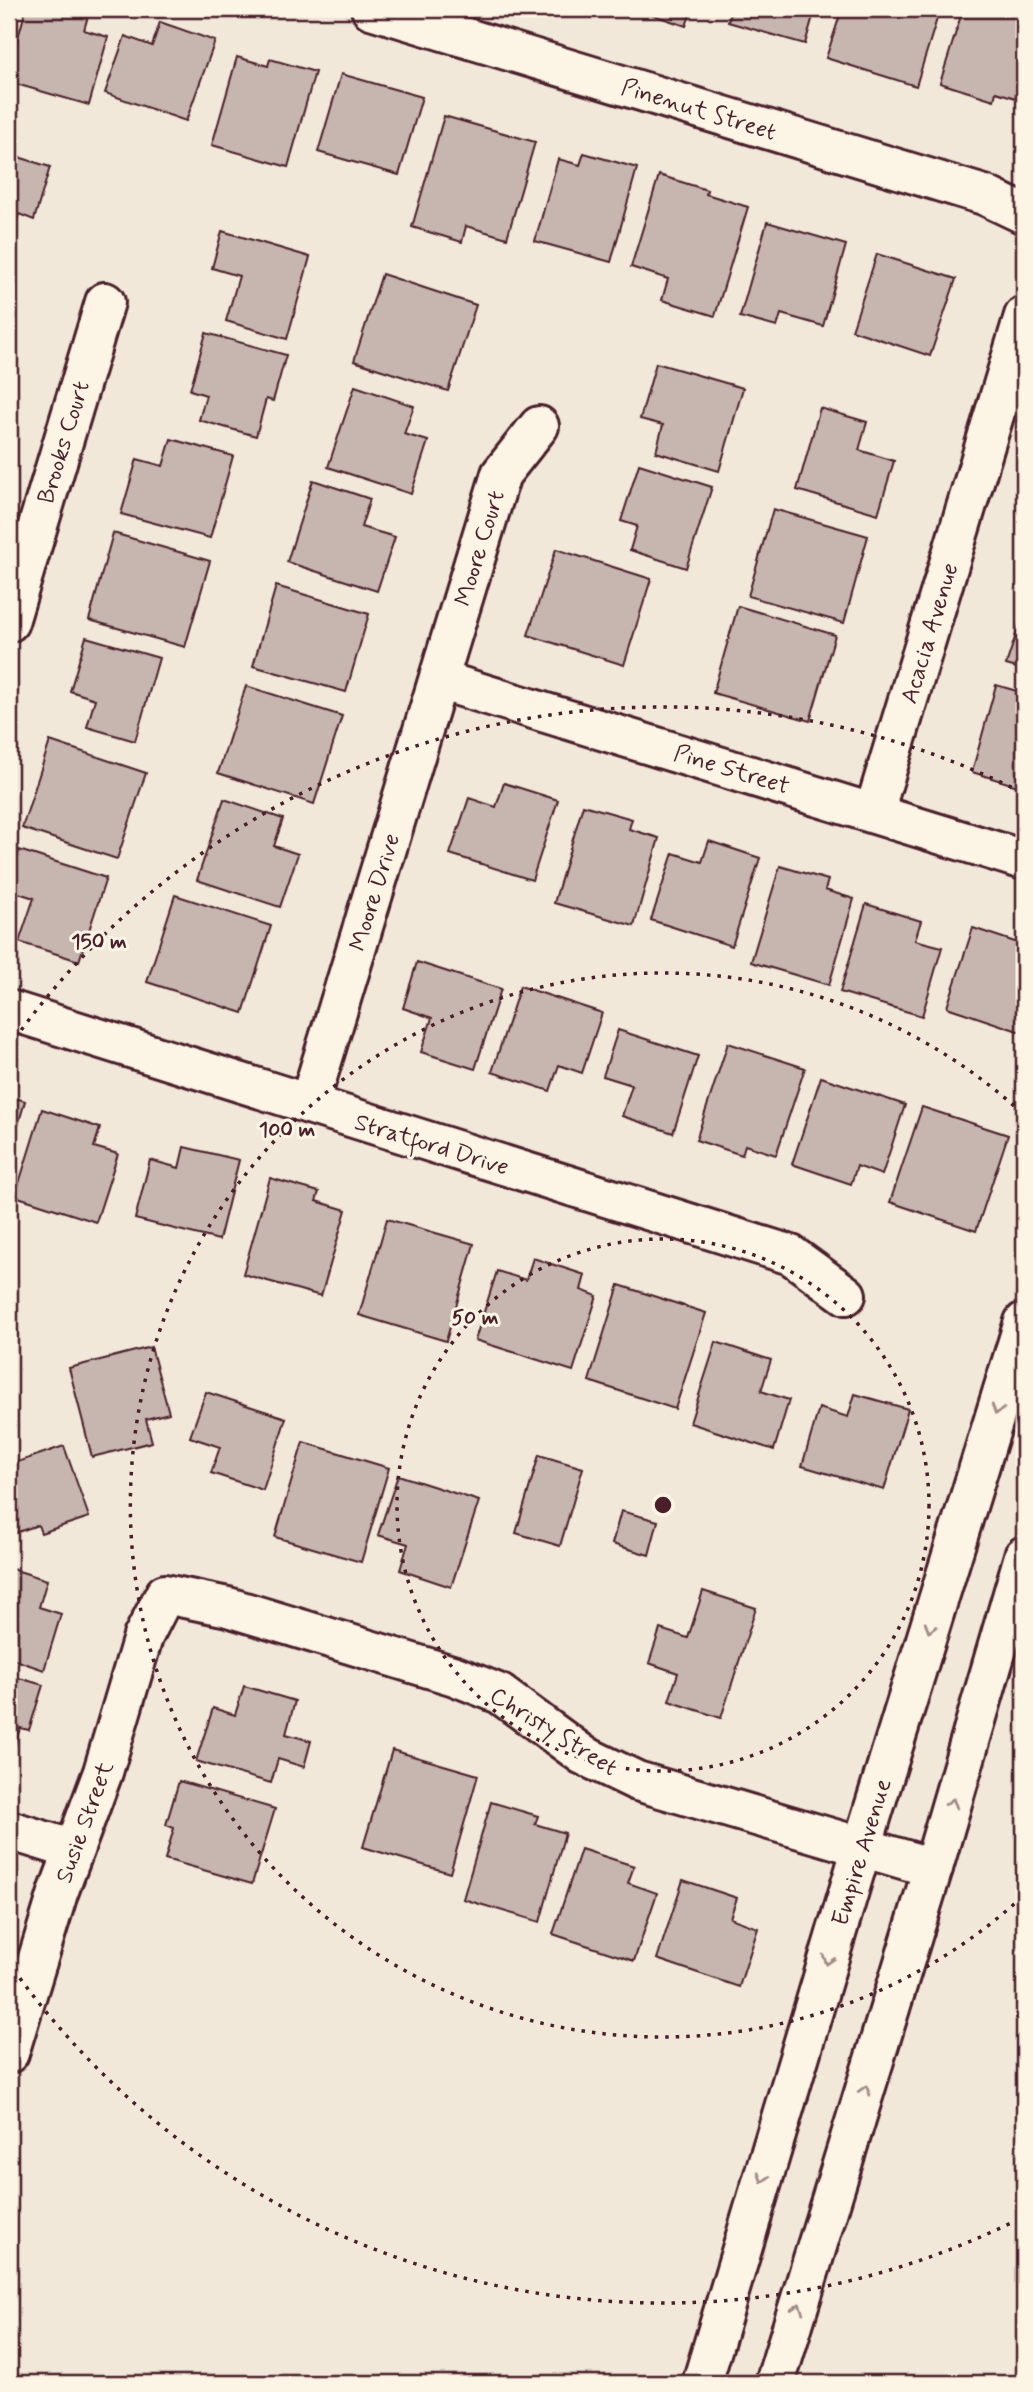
<svg xmlns="http://www.w3.org/2000/svg" width="1033" height="2392" font-family="Mynerve,sans-serif">
<rect width="100%" height="100%" fill="#f1e8da"/>
<filter id="ink" filterUnits="userSpaceOnUse"><feTurbulence type="fractalNoise" baseFrequency=".0143" numOctaves="2"/><feDisplacementMap in="SourceGraphic" scale="14" xChannelSelector="R" yChannelSelector="G"/><feConvolveMatrix kernelMatrix="1 2 1 2 8 2 1 2 1" color-interpolation-filters="sRGB"/></filter>
<g filter="url(#ink)">
<g fill="#c7b6af" stroke="#4a1f2b" stroke-width="2">
<path d="M26 9H90L84 30 108 37 89 105 9 82V70Z"/>
<path d="M635 9H692L686 26Z"/>
<path d="M732 9H815L805 44 728 22Z"/>
<path d="M842 9H940L916 86 826 58Z"/>
<path d="M963 9H1014L1024 12V83L1019 99 996 92 994 100 940 83Z"/>
<path d="M160 22 215 41 186 121 105 93 125 36 152 46Z"/>
<path d="M237 57 268 66 270 59 315 72 288 167 212 145Z"/>
<path d="M341 74 422 97 399 175 318 152Z"/>
<path d="M444 116 535 142 507 238 466 226 462 242 412 227Z"/>
<path d="M584 153 637 168 611 262 535 241 558 159 580 165Z"/>
<path d="M9 154 50 167 34 220 19 214 9 243Z"/>
<path d="M659 175 707 190 706 194 748 207 715 316 662 300 668 279 631 267Z"/>
<path d="M767 222 846 245 823 326 781 314 777 327 740 317Z"/>
<path d="M222 231 310 257 287 339 226 321 239 276 212 268Z"/>
<path d="M877 254 956 279 930 356 852 330Z"/>
<path d="M382 274 476 305 448 391 354 361Z"/>
<path d="M206 333 286 355 273 401 266 399 256 436 199 420 206 395 190 390Z"/>
<path d="M656 363 743 388 719 471 656 452 663 425 640 419Z"/>
<path d="M355 386 414 406 404 434 428 441 411 494 328 467Z"/>
<path d="M820 408 867 422 859 450 894 461 878 514 797 490Z"/>
<path d="M171 439 233 456 210 538 121 514 137 459 163 466Z"/>
<path d="M639 464 712 487 686 568 630 550 637 526 621 521Z"/>
<path d="M313 480 370 499 361 527 395 537 377 591 287 562Z"/>
<path d="M773 509 868 536 844 623 748 596Z"/>
<path d="M113 533 210 561 185 647 89 620Z"/>
<path d="M556 549 651 579 624 665 528 635Z"/>
<path d="M276 586 369 614 346 692 253 666Z"/>
<path d="M738 606 835 635 810 721 713 693Z"/>
<path d="M1023 613 1024 614V670L1006 665Z"/>
<path d="M86 637 159 658 135 741 87 727 95 699 70 691Z"/>
<path d="M996 685 1024 693V788L972 772Z"/>
<path d="M246 686 342 716 314 804 218 773Z"/>
<path d="M50 741 146 773 117 859 22 828Z"/>
<path d="M504 783 558 800 532 880 450 854 469 798 496 807Z"/>
<path d="M224 799 283 819 274 846 298 854 280 907 197 880Z"/>
<path d="M583 805 632 819 629 829 659 838 634 926 554 903Z"/>
<path d="M709 841 760 858 732 946 651 920 673 853 702 862Z"/>
<path d="M19 850 106 878 79 961 19 942 34 898 9 890Z"/>
<path d="M780 866 828 880 825 890 854 899 829 985 751 962Z"/>
<path d="M175 895 271 926 243 1013 147 982Z"/>
<path d="M866 904 921 921 915 940 942 947 922 1016 840 992Z"/>
<path d="M973 928 1024 945 1021 967 1024 968V1033L947 1007Z"/>
<path d="M417 962 501 989 475 1069 421 1052 432 1018 403 1008Z"/>
<path d="M520 986 602 1013 582 1073 559 1065 550 1091 492 1072Z"/>
<path d="M618 1030 698 1056 673 1133 622 1116 632 1085 603 1076Z"/>
<path d="M728 1043 805 1068 776 1155 745 1145 742 1155 696 1140Z"/>
<path d="M821 1077 905 1105 882 1175 857 1166 851 1184 792 1164Z"/>
<path d="M9 1096 25 1101 9 1157Z"/>
<path d="M922 1107 1008 1135 976 1231 890 1202Z"/>
<path d="M42 1109 100 1128 94 1147 118 1154 96 1222 15 1196Z"/>
<path d="M184 1147 239 1160 219 1240 135 1219 150 1160 179 1168Z"/>
<path d="M270 1178 319 1192 316 1201 346 1210 321 1296 243 1274Z"/>
<path d="M387 1219 474 1244 446 1341 359 1315Z"/>
<path d="M533 1258 585 1275 581 1290 597 1296 573 1371 475 1340 497 1271 526 1280Z"/>
<path d="M619 1285 706 1313 675 1409 589 1381Z"/>
<path d="M716 1342 771 1360 761 1391 789 1400 774 1450 690 1423Z"/>
<path d="M151 1347 169 1413 146 1419 152 1442 92 1457 69 1368Z"/>
<path d="M206 1392 286 1418 263 1490 211 1473 220 1447 190 1437Z"/>
<path d="M855 1394 908 1409 884 1490 802 1466 819 1408 848 1417Z"/>
<path d="M303 1442 389 1468 361 1562 275 1537Z"/>
<path d="M64 1446 89 1517 41 1533 38 1525 9 1535V1465Z"/>
<path d="M539 1455 583 1468 560 1546 516 1533Z"/>
<path d="M398 1475 479 1501 451 1587 400 1570 408 1544 378 1535Z"/>
<path d="M621 1511 658 1521 649 1555 612 1544Z"/>
<path d="M9 1568 47 1580 39 1607 61 1614 44 1670 9 1658Z"/>
<path d="M703 1591 756 1608 721 1718 669 1701 678 1673 649 1663 660 1629 688 1638Z"/>
<path d="M9 1675 43 1685 29 1730 20 1728 11 1759Z"/>
<path d="M244 1686 295 1701 286 1734 311 1741 304 1767 278 1759 271 1783 196 1761 213 1708 235 1715Z"/>
<path d="M392 1750 478 1775 450 1873 363 1847Z"/>
<path d="M179 1781 275 1809 252 1884 165 1859 174 1828 166 1825Z"/>
<path d="M491 1802 538 1816 535 1824 565 1833 540 1922 463 1899Z"/>
<path d="M581 1849 634 1866 628 1883 657 1893 634 1961 553 1934Z"/>
<path d="M683 1880 737 1898 730 1918 758 1928 739 1987 657 1959Z"/>
</g>
<g fill="none" stroke-linecap="round" stroke-linejoin="round">
<defs>
<g id="minor">
<path d="M371 9 984 195 1024 214"/>
<path d="M9 622 105 302"/>
<path d="M439 680 1024 860"/>
<path d="M874 812 1024 316"/>
<path d="M9 1010 791 1255 846 1295"/>
<path d="M309 1104 501 474 539 426"/>
<path d="M9 1830 74 1850"/>
<path d="M9 2053 58 1893 103 1772 143 1637 165 1594 228 1607 455 1676 500 1694 583 1755 637 1781 933 1868"/>
</g>
<g id="major">
<path d="M702 2383 862 1847 1024 1322"/>
<path d="M775 2383 933 1868 1024 1556"/>
</g>
</defs>
<use href="#minor" stroke="#4a1f2b" stroke-width="44"/>
<use href="#major" stroke="#4a1f2b" stroke-width="44"/>
<use href="#minor" stroke="#fcf5e5" stroke-width="38"/>
<use href="#major" stroke="#fcf5e5" stroke-width="38"/>
</g>
<defs><path id="oneway-chevron" d="M-2-3.5L2.5 0L-2 3.5" fill="none" stroke-width="1.6" stroke-linecap="round" stroke-linejoin="round" transform="scale(1.75)"/></defs>
<g stroke="#a38a88">
<use href="#oneway-chevron" transform="translate(997 1410) rotate(107)"/>
<use href="#oneway-chevron" transform="translate(930 1628) rotate(107)"/>
<use href="#oneway-chevron" transform="translate(952 1803) rotate(-74)"/>
<use href="#oneway-chevron" transform="translate(828 1960) rotate(107)"/>
<use href="#oneway-chevron" transform="translate(865 2090) rotate(-73)"/>
<use href="#oneway-chevron" transform="translate(763 2178) rotate(107)"/>
<use href="#oneway-chevron" transform="translate(798 2308) rotate(-73)"/>
</g>
</g>
<g fill="none" stroke="#4a1f2b" stroke-width="3.5" stroke-dasharray="3.5 7">
<circle cx="663" cy="1505" r="266"/>
<path d="M1022 1897A532 532 0 1 1 1022 1113"/>
<path d="M1019 2219A798 798 0 0 1 9 1963M9 1047A798 798 0 0 1 1019 791"/>
</g>
<g text-anchor="middle" stroke-width="6" stroke-linejoin="round" paint-order="stroke">
<g font-size="24" fill="#4a1f2b" stroke="#fcf5e5">
<text transform="translate(699 109) rotate(17)" y="8">Pinenut Street</text>
<text transform="translate(63 442) rotate(-73)" y="8">Brooks Court</text>
<text transform="translate(479 548) rotate(-73)" y="8">Moore Court</text>
<text transform="translate(929 633) rotate(-73)" y="8">Acacia Avenue</text>
<text transform="translate(732 769) rotate(17)" y="8">Pine Street</text>
<text transform="translate(374 892) rotate(-73)" y="8">Moore Drive</text>
<text transform="translate(432 1144) rotate(17)" y="8">Stratford Drive</text>
<text transform="translate(554 1731) rotate(32)" y="8">Christy Street</text>
<text transform="translate(84 1822) rotate(-70)" y="8">Susie Street</text>
<text transform="translate(861 1852) rotate(-73)" y="8">Empire Avenue</text>
</g>
</g>
<circle cx="663" cy="1505" r="10" fill="#4a1f2b" stroke="#fcf5e5" stroke-width="3.5"/>
<g font-size="21" text-anchor="middle" font-weight="bold" fill="#4a1f2b" stroke="#fcf5e5" stroke-width="6" stroke-linejoin="round" paint-order="stroke">
<text x="99" y="948">150 m</text>
<text x="287" y="1136">100 m</text>
<text x="475" y="1324">50 m</text>
</g>
<rect width="1033" height="2392" fill="none" stroke="#fcf5e5" stroke-width="35"/>
<rect x="18" y="18" width="998" height="2357" fill="none" stroke="#4a1f2b" stroke-width="2.5" filter="url(#ink)"/>
</svg>
